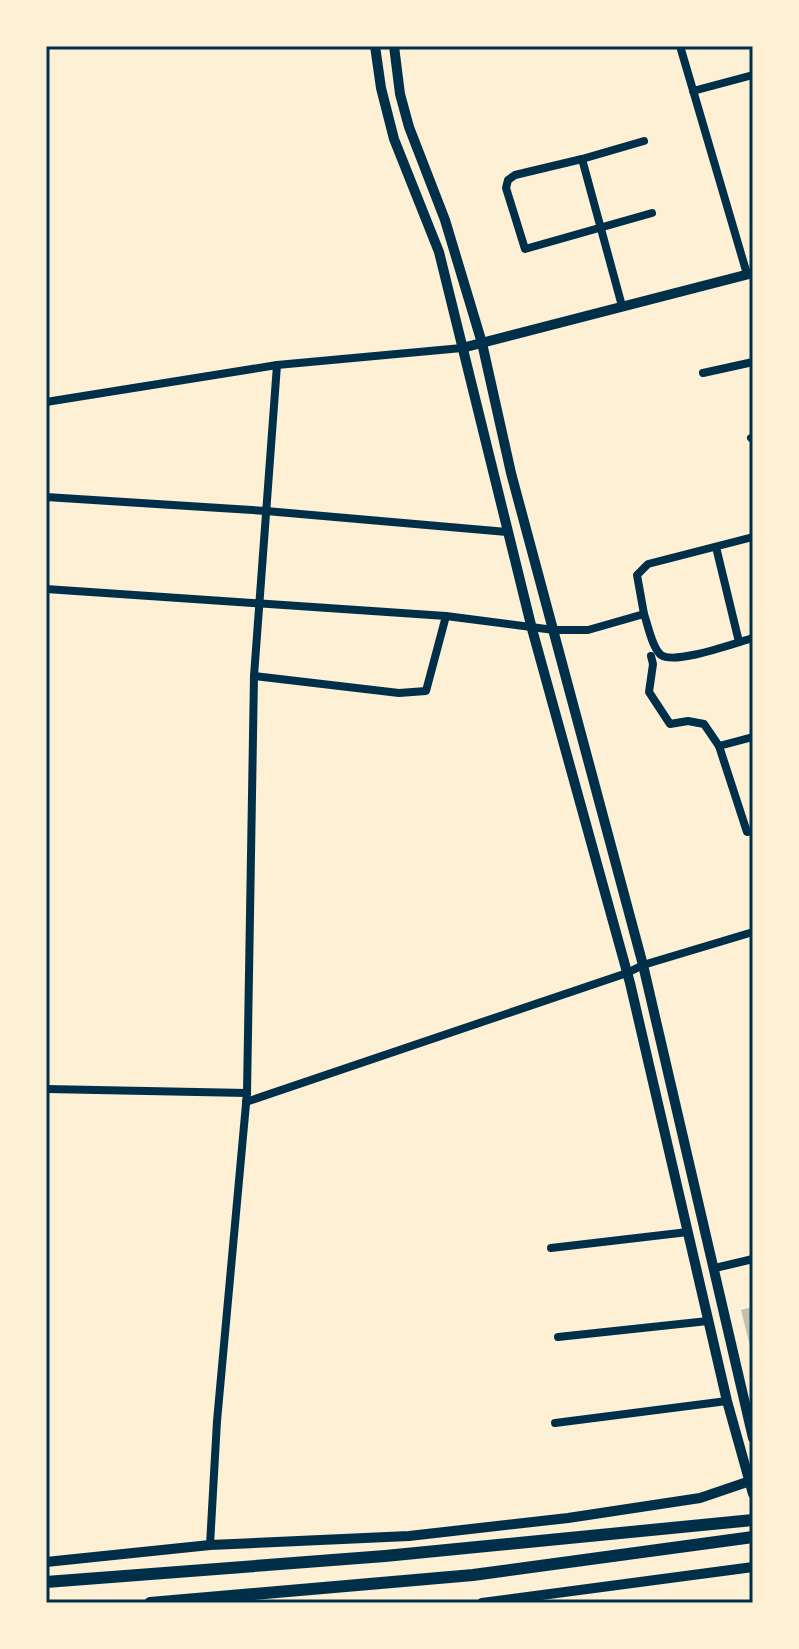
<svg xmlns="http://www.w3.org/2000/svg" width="799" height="1649" font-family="Roboto,sans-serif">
<rect width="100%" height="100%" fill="#fdf0d5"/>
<path fill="#bec0b2" d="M753 1307V1354H752L741 1310Z"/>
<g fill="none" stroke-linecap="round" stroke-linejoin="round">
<g stroke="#003049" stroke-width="8">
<path d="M680 46 747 274"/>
<path d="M693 91 753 75"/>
<path d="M582 159 515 175 508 180 506 188 525 249 652 213"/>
<path d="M622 306 582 159 644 141"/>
<path d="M703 373 753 362"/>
<path d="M46 402 277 365 462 348"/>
<path d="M751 438 753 437"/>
<path d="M46 497 266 511 507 532"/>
<path d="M716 547 739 642"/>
<path d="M46 589 446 616 554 630H588L644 614 637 575 648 564 753 537"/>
<path d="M644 614C648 625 652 648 661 655 675 665 735 643 753 638"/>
<path d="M651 656 653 664 649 692 670 724 688 721 704 724 719 746 747 832 753 831"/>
<path d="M254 676 399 693 426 691 446 616"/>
<path d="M719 746 753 737"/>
<path d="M46 1089 247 1093"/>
<path d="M246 1102 627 973 643 965 753 932"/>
<path d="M551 1248 688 1232"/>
<path d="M715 1268 753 1259"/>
<path d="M558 1337 708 1321"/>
<path d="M555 1423 727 1401"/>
<path d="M210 1545 217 1421 247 1093 254 676 277 365"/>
</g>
<g stroke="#003049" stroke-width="10">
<path d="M375 46 381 88 394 139 439 252 532 629 630 983 727 1401 753 1494"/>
<path d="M394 46 400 94 409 127 445 220 482 343 511 473 643 965 753 1438"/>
<path d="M462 348 753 273"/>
<path d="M46 1562 210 1545 409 1536 568 1518 700 1498 753 1480"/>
<path d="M482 1603 753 1567"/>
</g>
<g stroke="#003049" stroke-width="12">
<path d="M46 1582 385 1556 753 1520"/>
<path d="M150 1603 473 1575 753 1537"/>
</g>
</g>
<rect width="799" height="1649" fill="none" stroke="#fdf0d5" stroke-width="96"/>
<rect x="48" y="48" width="703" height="1553" fill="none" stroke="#003049" stroke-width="3"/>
</svg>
